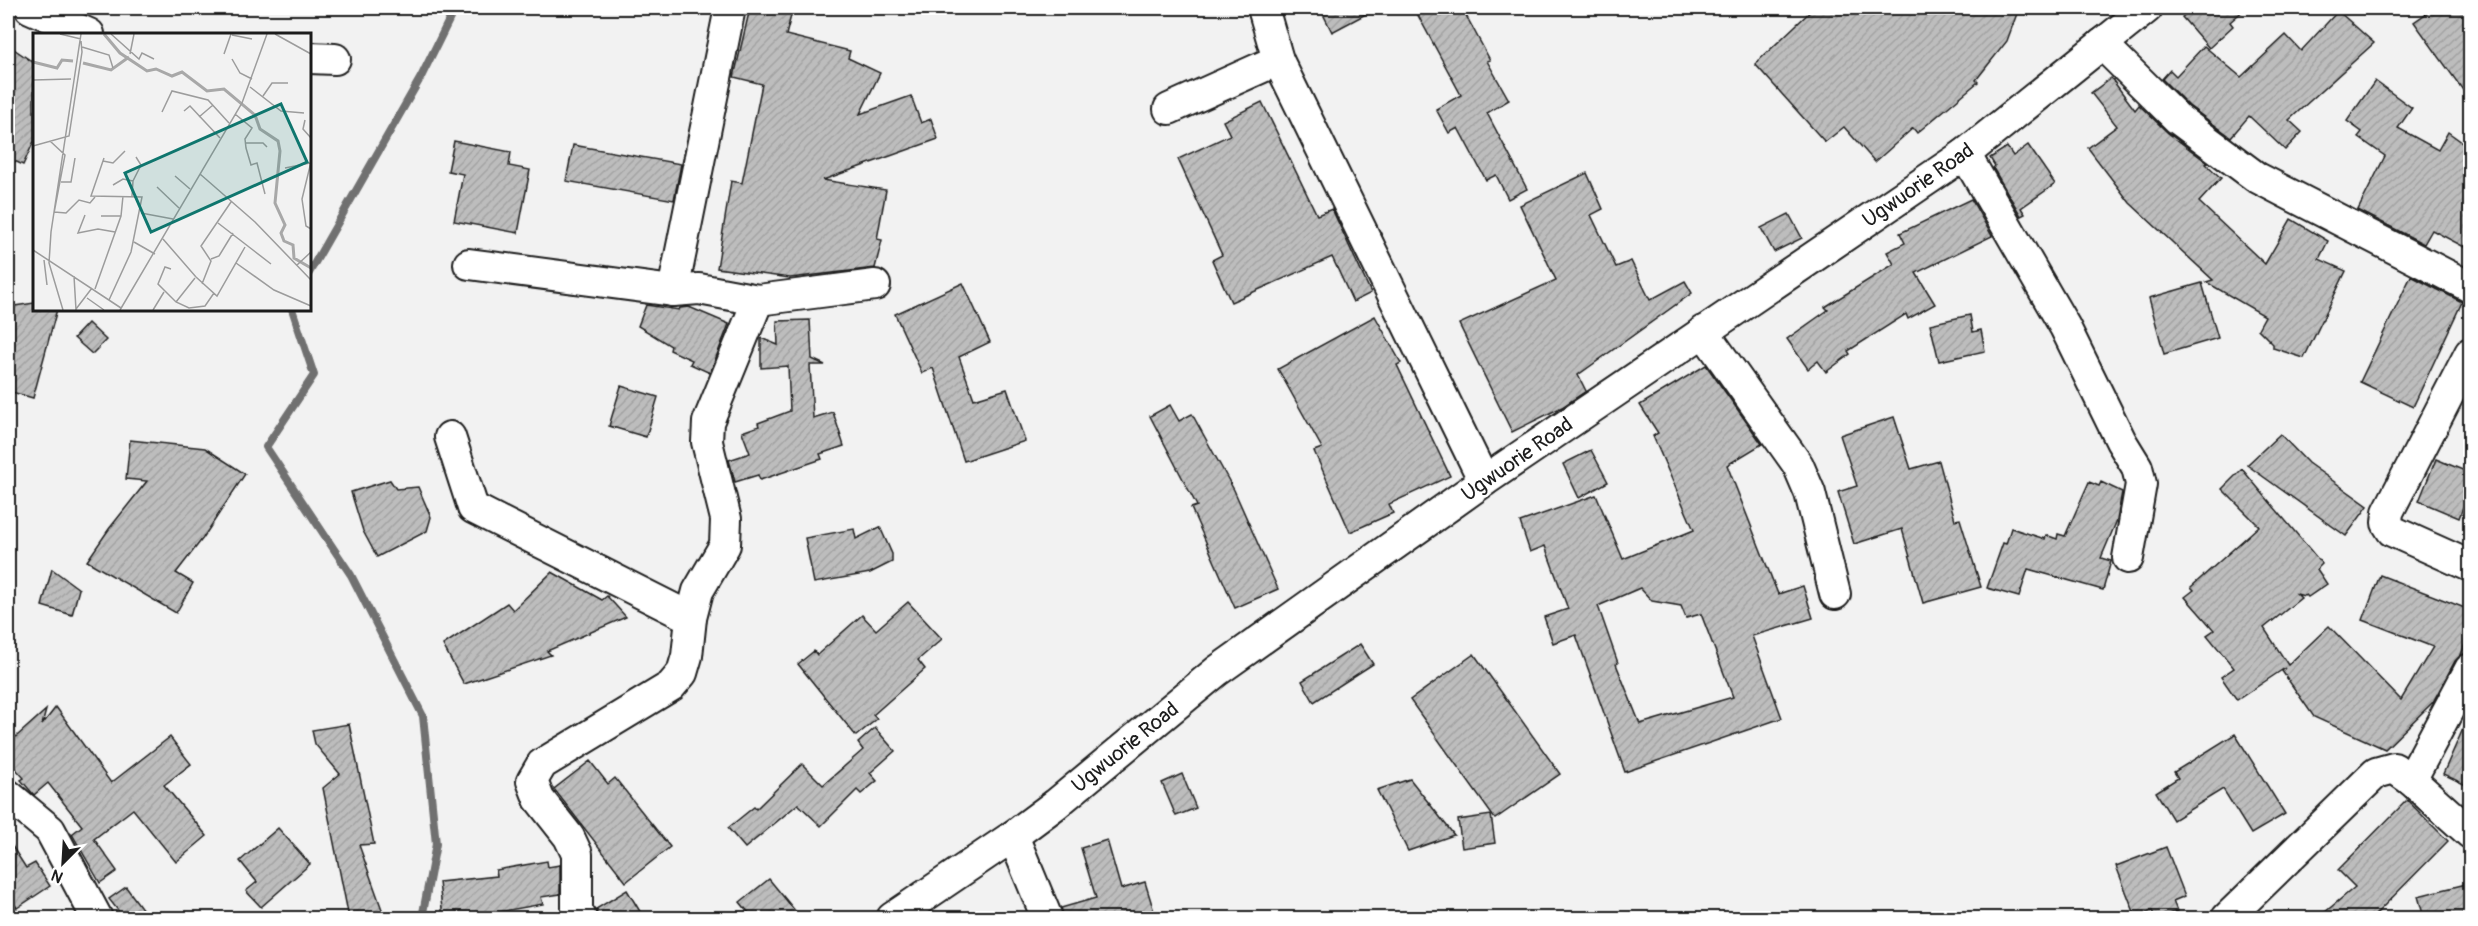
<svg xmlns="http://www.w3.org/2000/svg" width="2478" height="926" font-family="Pangolin,sans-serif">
<defs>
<pattern id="building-hatch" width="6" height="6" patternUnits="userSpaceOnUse" patternTransform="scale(1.5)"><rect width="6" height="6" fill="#bdbdbd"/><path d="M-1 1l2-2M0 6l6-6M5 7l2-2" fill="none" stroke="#a2a2a2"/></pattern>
</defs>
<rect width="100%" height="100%" fill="#f2f2f2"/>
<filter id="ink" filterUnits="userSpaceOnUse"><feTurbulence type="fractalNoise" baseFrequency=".0167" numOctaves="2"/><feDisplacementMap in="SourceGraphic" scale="12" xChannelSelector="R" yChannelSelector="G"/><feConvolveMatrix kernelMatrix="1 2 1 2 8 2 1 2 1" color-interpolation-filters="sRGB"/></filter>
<g filter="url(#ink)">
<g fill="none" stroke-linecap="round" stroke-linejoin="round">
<g stroke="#707070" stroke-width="8">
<path d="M309 273 421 77 455 8"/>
<path d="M292 309 314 375 266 447 351 575 423 716 436 844 422 918"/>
</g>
</g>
<g fill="url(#building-hatch)" stroke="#1c1c1c" stroke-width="1.5" fill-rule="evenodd">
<path d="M750 8H793L786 35 850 51 848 58 880 73 860 114 911 96 921 123 931 119 938 139 823 180 886 190 877 239 882 240 875 268 790 278 717 268 731 181 742 183 762 84 734 77Z"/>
<path d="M1320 8H1377L1332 32Z"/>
<path d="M1414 8H1462L1490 60 1487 61 1509 100 1487 113 1527 189 1508 199 1496 175 1486 180 1458 128 1449 133 1436 109 1461 95Z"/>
<path d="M1814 8H2019L2007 41 1976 80 1978 82 1917 133 1913 128 1875 162 1844 127 1825 142 1755 64Z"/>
<path d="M2194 8H2246L2230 22 2233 26 2209 48 2182 17Z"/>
<path d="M2434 8H2470V100L2414 22Z"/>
<path d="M2338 11 2374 43 2289 120 2302 132 2285 150 2249 116 2231 137 2189 106 2162 79 2170 70 2176 76 2204 46 2241 77 2286 35 2301 51Z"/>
<path d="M8 45 34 63V141L23 165 8 158Z"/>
<path d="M2111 78 2135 110 2139 105 2168 133 2208 163 2206 164 2221 178 2199 202 2265 264 2291 219 2328 241 2319 259 2346 271 2304 358 2273 348V344L2258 329 2265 316 2206 282 2213 280 2130 203 2088 148 2117 126 2091 93Z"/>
<path d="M2375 81 2412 108 2398 128 2438 150 2448 132 2470 148V250L2432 230 2424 244 2358 210 2385 156 2358 137 2362 132 2347 121Z"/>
<path d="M1262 102 1317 215 1332 209 1371 293 1353 302 1332 257 1231 302 1212 260 1222 255 1178 159 1230 135 1223 121Z"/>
<path d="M454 141 511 152 509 166 530 170 518 233 454 221 463 174 448 171Z"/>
<path d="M573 145 681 164 674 200 566 181Z"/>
<path d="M2028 145 2055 184 2021 208 2025 214 2021 216 1993 168 1995 166 1990 158 2007 147 2013 156Z"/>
<path d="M1587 173 1603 209 1591 215 1616 267 1631 261 1650 300 1685 281 1692 293 1578 375 1586 391 1562 407 1512 432 1459 324 1556 280 1520 205Z"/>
<path d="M1971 199 1992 236 1916 273 1935 304 1908 319 1906 314 1848 351 1850 354 1826 372 1818 361 1808 369 1787 339 1828 310 1825 307 1894 264 1887 252 1905 243 1900 233Z"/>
<path d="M1789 214 1802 238 1774 252 1761 228Z"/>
<path d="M2411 276 2462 302 2413 407 2360 382Z"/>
<path d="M963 283 990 342 959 357 974 399 1007 389 1025 441 964 461 933 368 922 373 895 314Z"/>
<path d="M2202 283 2218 338 2164 354 2149 298Z"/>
<path d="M34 303V309H57L33 398 8 391V307Z"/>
<path d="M646 305 679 310 680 308 689 307 729 324 710 373 690 364 692 360 670 350 671 346 638 326Z"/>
<path d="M1970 315 1973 332 1981 330 1985 351 1939 361 1930 324Z"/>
<path d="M1375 316 1401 363 1397 365 1450 476 1389 504 1393 513 1350 532 1314 451 1322 448 1278 369Z"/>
<path d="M810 320 812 359 825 365H810L813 418 833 412 844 446 820 454 822 459 760 480 758 475 735 482 729 460 750 453 742 432 759 426 758 423 790 411 788 366 761 368V338L778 345 777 321Z"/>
<path d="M88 323 106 340 92 354 74 338Z"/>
<path d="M1706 365 1762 444 1727 465 1778 594 1803 586 1813 618 1752 636 1782 718 1625 772 1576 635 1553 643 1544 617 1568 609 1545 546 1530 552 1520 522 1596 495 1623 559 1694 530 1653 436 1658 433 1640 405ZM1640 588 1652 601 1681 606 1686 618 1701 614 1733 697 1640 724 1616 664 1618 663 1598 606Z"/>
<path d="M621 386 658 397 646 437 609 426Z"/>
<path d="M1170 405 1179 421 1192 414 1234 490 1278 589 1235 608 1191 508 1197 506 1150 416Z"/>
<path d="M1894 417 1911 469 1939 461 1955 520 1960 519 1981 587 1923 603 1902 529 1854 544 1838 492 1857 486 1840 435Z"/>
<path d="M2280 434 2308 463 2368 506 2346 536 2247 465Z"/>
<path d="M130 440 205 448 245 474 203 538 176 573 193 583 176 613 87 561 109 529 147 481 126 479Z"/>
<path d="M1591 450 1608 482 1579 498 1563 464Z"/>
<path d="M2436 459 2470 473V489L2459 518 2419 501Z"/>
<path d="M2242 469 2322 564 2317 569 2327 584 2308 597 2306 595 2304 596 2297 594 2301 598 2264 628 2288 665 2329 626 2401 700 2433 647 2363 620 2380 575 2470 610V630L2461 655 2455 661 2433 702 2385 749 2314 717 2282 671 2285 668 2237 700 2221 677 2234 668 2207 635 2214 630 2185 597 2194 590 2191 587 2259 526 2222 489Z"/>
<path d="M390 480 396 489 418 487 431 517 427 531 377 557 363 531 351 492Z"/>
<path d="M2089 482 2099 486 2101 482 2122 492 2117 520 2101 558 2111 561 2103 590 2028 569 2019 597 1987 588 2003 543 2006 544 2011 528 2045 539 2046 535 2057 539 2058 534 2065 536Z"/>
<path d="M880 527 892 554V562L870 573 814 583 805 538 854 529 856 539Z"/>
<path d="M52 569 79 589 72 615 42 606Z"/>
<path d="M552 572 602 600 607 596 626 617 547 651 551 655 464 684 443 645 507 603 513 610Z"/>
<path d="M908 602 942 639 918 660 925 669 873 715 877 719 856 736 798 664 814 651 817 655 862 615 876 630Z"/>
<path d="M1360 644 1373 664 1314 702 1302 681Z"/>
<path d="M1474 654 1560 774 1495 819 1410 700Z"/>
<path d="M56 707 111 783 170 737 191 764 164 785 207 836 176 862 133 809 94 839 117 871 100 883 72 834 82 826 48 783 34 795 21 780 24 778 8 760V744L46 710 42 725Z"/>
<path d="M2470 713V787L2443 774Z"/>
<path d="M349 724 374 844 359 845 385 918H349L323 788 340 774 315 744 312 730Z"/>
<path d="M875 728 895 751 870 773 877 781 861 794 857 790 821 826 798 804 745 848 728 828 754 807 756 809 802 764 823 785 863 750 858 743Z"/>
<path d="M2235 734 2285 814 2251 834 2223 789 2173 820 2156 792 2178 778 2174 772Z"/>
<path d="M590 761 608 784 615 778 670 847 626 882 554 789Z"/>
<path d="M1182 774 1196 808 1176 816 1162 783Z"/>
<path d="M1410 779 1454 835 1408 851 1377 790Z"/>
<path d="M2407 800 2448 841 2372 918H2318L2355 887 2338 870Z"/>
<path d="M1491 815 1495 843 1462 848 1458 820Z"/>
<path d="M278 828 310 864 261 907 246 891 257 882 240 861Z"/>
<path d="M8 840 26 868 35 863 50 886 17 908 8 893Z"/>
<path d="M1107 840 1121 889 1145 882 1156 918H1064L1061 908 1096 898 1081 848Z"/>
<path d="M2166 847 2185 896 2173 901 2177 911 2156 918 2152 911 2136 917 2116 866Z"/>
<path d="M547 861 548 867 560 865V894L541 897 543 904 493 913 494 918H443L439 882 497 876 496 870Z"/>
<path d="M769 879 801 918H753L740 902Z"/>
<path d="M2470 883V918H2424L2418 896Z"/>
<path d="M126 887 143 910 131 918H124L109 899Z"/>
<path d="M627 890 644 918H598L596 909Z"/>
</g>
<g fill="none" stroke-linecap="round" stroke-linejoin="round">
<defs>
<g id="minor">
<path d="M30 8 89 34"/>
<path d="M1263 8 1278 60 1484 481"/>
<path d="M2102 44 2178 119 2256 177 2470 287"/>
<path d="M309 58 335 59"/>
<path d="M1169 109 1278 60"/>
<path d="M1965 154 2065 327 2121 441 2137 467 2141 484 2128 558"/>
<path d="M469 264 673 291"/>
<path d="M758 300 875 285"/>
<path d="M1703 331 1798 465 1810 493 1835 594"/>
<path d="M2470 353 2388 512 2387 523 2392 531 2470 566"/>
<path d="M450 437 473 508 691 618"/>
<path d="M2411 780 2470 669"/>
<path d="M8 795 50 830 97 918"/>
<path d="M1013 836 1047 918"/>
<path d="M581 918 577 910V854L569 837 539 799 532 781 542 764 671 686 682 673 687 656 691 618 698 591 725 545 726 519 707 442 708 422 758 300 699 289 673 291 730 8"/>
<path d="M892 918 1013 836 1056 804 1217 671 1484 481 1965 154 2147 8"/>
<path d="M2227 918 2376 773 2394 768 2411 780 2470 833"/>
</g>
</defs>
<use href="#minor" stroke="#1c1c1c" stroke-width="34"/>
<use href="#minor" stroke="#fff" stroke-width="30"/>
</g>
</g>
<g text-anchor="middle" stroke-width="4.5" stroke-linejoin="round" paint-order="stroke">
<g font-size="21" fill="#1c1c1c" stroke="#fff">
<text transform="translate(1918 185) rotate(-35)" y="7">Ugwuorie Road</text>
<text transform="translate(1517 459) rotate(-35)" y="7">Ugwuorie Road</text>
<text transform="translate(1125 747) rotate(-39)" y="7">Ugwuorie Road</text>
</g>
</g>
<g transform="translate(33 33)">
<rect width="278" height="278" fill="#f2f2f2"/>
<path fill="none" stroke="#a8a8a8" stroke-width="3" d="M71 1 87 20 114 38 123 36 139 43 149 39 174 58 191 56 222 82 227 96 245 108 247 118 242 170 252 192 248 200 251 208 260 212 261 225 278 235M0 29 24 35 29 27 40 28M50 30 78 37 96 24"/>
<path fill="none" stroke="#9c9c9c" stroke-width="1.5" d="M27 1 48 6M78 1 106 26 109 20 121 26M242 1 278 21M199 2 219 6M49 14 76 22 80 35M97 21 101 1M191 21 198 1M199 26 207 40 219 46M0 47 38 46M217 54 248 78 271 80M230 63 239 50H255M151 78 157 73 187 105M129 79 139 58 175 67 196 90M202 81 219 95 212 106 213 115 218 132 224 130 232 161M166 84 180 72M272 87 270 96 278 105M17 108 32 122 21 180M213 110H230L234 114M0 113 36 103 49 19 48 8M71 125 58 163 109 164 98 219 76 267M70 128 80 130 92 118M278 129 269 166 273 193 278 196M252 135 277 130M167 141 222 189 278 247M142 143 157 156M28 149H38L42 125M80 152 90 146 100 148M124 154 146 175M99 163 100 148 108 132 103 124M21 179 33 180 46 167 57 170 62 164M108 180 140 186M52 182 45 200 65 196 82 199M68 183H88M185 190 238 231M130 206 163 244 184 263 212 214M101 209 122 221M0 217 88 275M178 226 186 223 200 200M11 227 14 252M203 230 241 257 278 273M264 232 278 219M138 236 132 234 125 251 143 269 156 275 172 273 181 260M41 243 43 277M169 251 178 228 168 213 198 169M62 256 88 183 90 163M54 265 71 277M143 269 162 245M43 276 59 255M30 277 16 230 18 199 48 1M87 277 209 70 234 1M120 277 131 259"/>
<path fill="#0f766e" fill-opacity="0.15" stroke="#0f766e" stroke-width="3" d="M248 71 274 129 118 199 92 140Z"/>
<rect width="278" height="278" fill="none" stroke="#1c1c1c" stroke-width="3"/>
</g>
<rect width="2478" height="926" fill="none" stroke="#fff" stroke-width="30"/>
<rect x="15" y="15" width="2448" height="896" fill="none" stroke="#1c1c1c" stroke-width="2" filter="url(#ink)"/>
<g transform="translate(63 863) rotate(204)" stroke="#ffffff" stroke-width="4.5" paint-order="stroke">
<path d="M0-4.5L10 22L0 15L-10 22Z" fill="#1c1c1c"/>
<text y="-9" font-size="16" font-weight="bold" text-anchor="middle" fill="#1c1c1c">N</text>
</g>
</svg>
